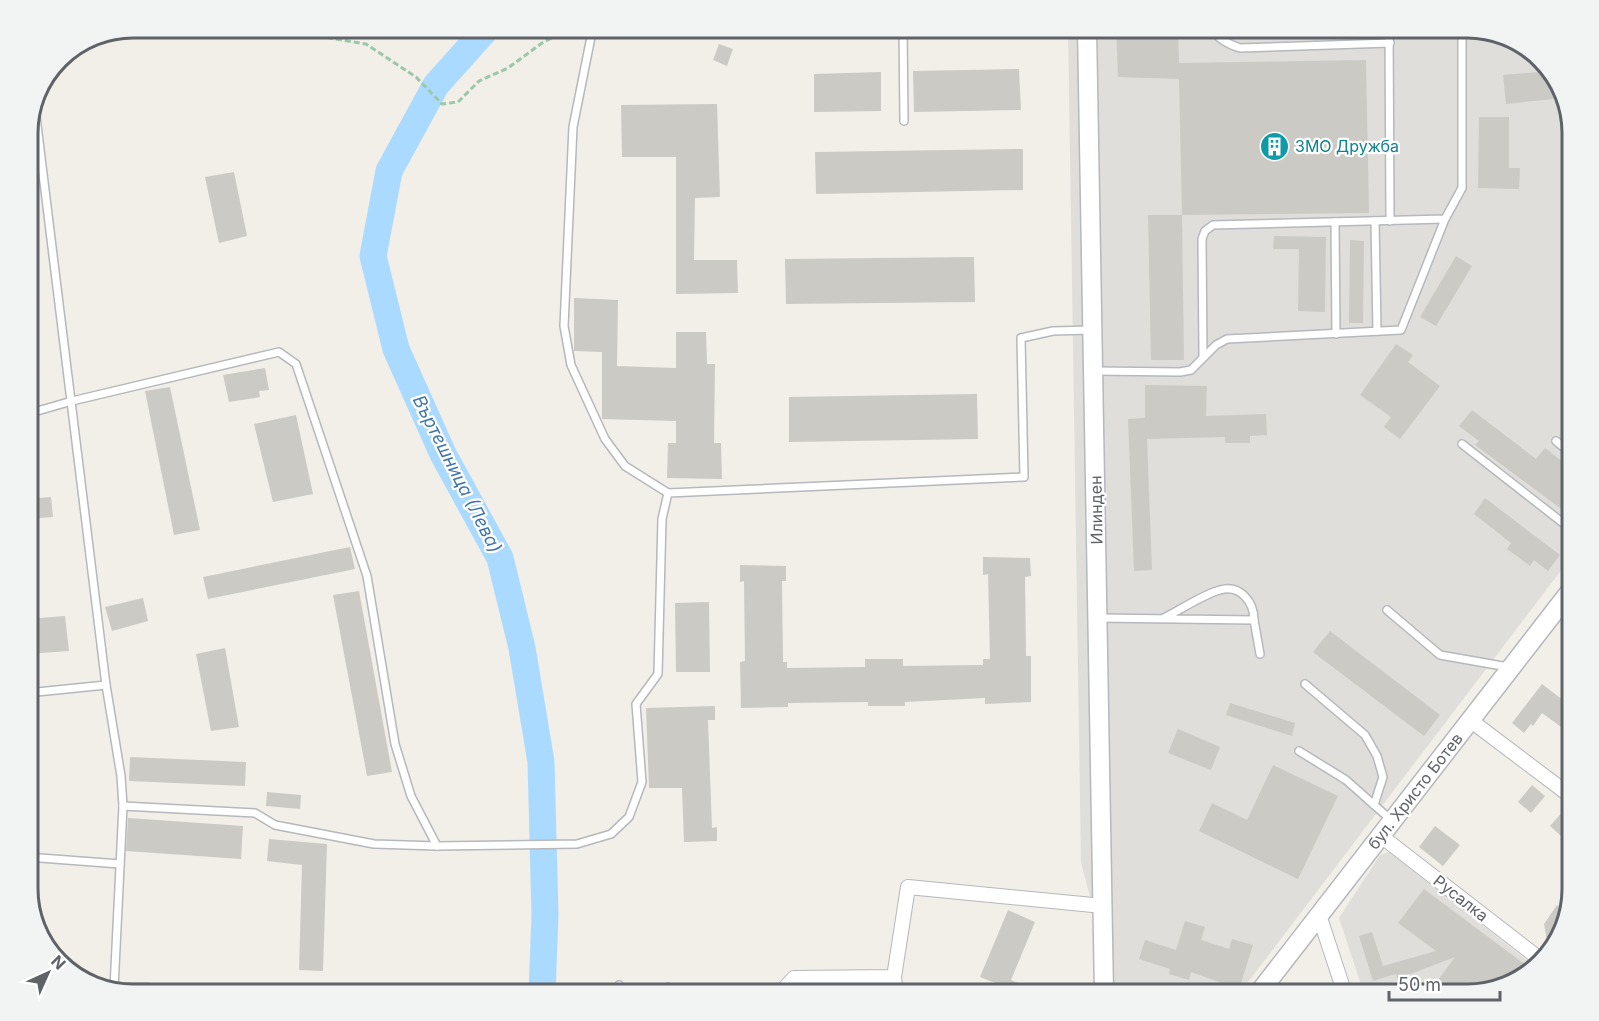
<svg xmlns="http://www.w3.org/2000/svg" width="1599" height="1021" font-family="Inter,sans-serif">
<rect width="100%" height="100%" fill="#f1efe8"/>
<g fill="#e0deda">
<path d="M1068 27H1467L1525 45 1558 80 1572 132V556L1239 994H1115L1081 862Z"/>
<path d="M1389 852 1534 966 1519 980 1467 994H1364L1339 918 1380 855Z"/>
</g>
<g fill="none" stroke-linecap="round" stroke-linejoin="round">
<path stroke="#aadaff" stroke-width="27" d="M488 27 436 85 389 171 373 256 396 349 443 454 500 558 522 648 541 762 545 915 542 994"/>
</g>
<g fill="#cccac5">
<path d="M1116 27H1178L1179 63 1366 60 1369 213 1182 215 1179 79 1118 77Z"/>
<rect x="1233" y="27" width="38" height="11"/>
<path d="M719 44 733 49 727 66 713 60Z"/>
<path d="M1019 69 1021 110 914 112 913 71Z"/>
<path d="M1550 71 1558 80 1563 98 1506 104 1503 75Z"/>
<path d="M881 72V111L814 112V74Z"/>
<path d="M717 104 720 197 695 198 694 260H737L738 293 676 294V157H622L621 105Z"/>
<path d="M1479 117H1509V168H1520L1519 189 1478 188Z"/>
<path d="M1023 149V190L816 194 815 152Z"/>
<path d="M234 172 247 236 219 243 205 177Z"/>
<path d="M1148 215H1182L1184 360H1151Z"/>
<path d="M1274 236 1326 237 1325 312 1298 311 1299 249H1273Z"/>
<path d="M1350 240 1364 241 1363 323H1349Z"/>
<path d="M1456 256 1472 266 1436 326 1420 317Z"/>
<path d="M974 257 975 302 786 304 785 259Z"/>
<path d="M574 298 618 300 617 366 676 368V332H706L707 364H715L714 443H721L722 479 667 478 668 443H676V421L602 419V352L574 351Z"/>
<path d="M1396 344 1413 355 1408 362 1440 386 1400 439 1384 427 1391 417 1360 395Z"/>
<path d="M265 368 269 390 259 391 260 397 229 402 223 375Z"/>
<path d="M1145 385 1207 386 1206 416 1266 414 1267 435 1250 436V443H1225V437L1147 439 1152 570 1134 571 1128 419 1145 418Z"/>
<path d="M170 387 200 530 174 535 145 391Z"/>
<path d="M977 394 978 439 789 442V397Z"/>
<path d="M1472 410 1536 459 1545 448 1572 469V517L1475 445 1479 441 1459 426Z"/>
<path d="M296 415 313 494 273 502 254 424Z"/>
<path d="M51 497 53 517 27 519V499Z"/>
<path d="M1485 498 1560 555 1548 571 1534 560 1530 566 1507 549 1511 543 1474 514Z"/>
<path d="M350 547 355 569 208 599 203 577Z"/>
<path d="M983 557 1030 558 1031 576 1025 577 1026 656H1031V702L985 704V698L905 702V706H868V702L788 703V707L741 708 740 662 745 661 744 581 740 582V565L786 566V581H782L783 662H787V668L865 667V659H903V666L983 665V659H990L988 574 983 575Z"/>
<path d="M359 591 392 772 367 776 333 595Z"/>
<path d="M143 598 148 621 112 631 105 607Z"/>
<path d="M709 602 710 672H676L675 603Z"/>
<path d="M65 616 69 651 27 654V619Z"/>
<path d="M1330 631 1440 715 1424 736 1313 652Z"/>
<path d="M225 648 239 727 211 731 196 654Z"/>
<path d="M1542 684 1572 707V735L1542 713 1533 726 1531 724 1524 733 1512 723Z"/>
<path d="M1230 703 1295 723 1292 736 1226 715Z"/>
<path d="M715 706V720H708L712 828 717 827V841L684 842 682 788H649L646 708Z"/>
<path d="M1178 729 1220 747 1211 770 1168 753Z"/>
<path d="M130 757 246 762 245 786 129 781Z"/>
<path d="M1273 765 1338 796 1298 879 1199 831 1212 803 1247 820Z"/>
<path d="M1532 785 1545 796 1531 813 1518 802Z"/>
<path d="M267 792 301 795 300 809 266 806Z"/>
<path d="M1565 809 1572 816V846L1550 826Z"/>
<path d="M128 818 243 826 241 859 126 851Z"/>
<path d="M1435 826 1460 845 1443 866 1419 847Z"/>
<path d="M269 839 327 844 323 971 299 970 302 865 267 861Z"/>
<path d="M1424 889 1531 969 1519 980 1467 994H1442L1433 987 1455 957 1397 979 1396 974 1373 981 1359 936 1372 932 1383 966 1436 951 1398 923Z"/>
<path d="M1557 905 1565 911 1554 947 1549 952 1544 924Z"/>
<path d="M1008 910 1035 922 1011 980 1044 994H990L995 983 980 977Z"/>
<path d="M1185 921 1205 927 1201 940 1229 949 1232 939 1253 945 1239 989 1191 972 1189 980 1169 974 1170 969 1139 959 1145 940 1176 950Z"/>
<path d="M120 982H149L148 994H132L119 990Z"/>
</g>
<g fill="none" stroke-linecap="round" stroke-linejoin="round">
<defs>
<g id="service">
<path d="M593 27 573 127 564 326 571 365 605 439 625 466 668 493"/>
<path d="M903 27 904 121"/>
<path d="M1210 27C1217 38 1227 44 1240 48L1390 43"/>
<path d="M1389 27 1390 221"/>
<path d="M35 109 106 685 121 776 123 806 114 988"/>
<path d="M1375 221 1377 331"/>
<path d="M1335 222 1336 334"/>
<path d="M1203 357 1202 239 1205 231 1213 225 1445 219 1462 188V27"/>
<path d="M1094 371 1180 372 1191 370 1216 345 1227 339 1401 330 1445 219"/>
<path d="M27 414 72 401 279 352 296 364 367 576 395 744 411 796 437 846"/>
<path d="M1556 441 1572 454"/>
<path d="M1462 444 1572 530"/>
<path d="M1387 610 1440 655 1508 667"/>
<path d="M1098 618 1254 620C1254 602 1240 584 1220 590 1204 594 1180 610 1164 618"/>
<path d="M1254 620 1260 654"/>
<path d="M1305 684 1365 735 1377 756 1383 777 1374 805"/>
<path d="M27 693 106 685"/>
<path d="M1299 751 1346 780 1390 819"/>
<path d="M123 806 255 813 275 825 374 844 437 846 577 844 611 834 629 817 642 782 636 704 658 674 662 519 668 493 1024 477 1021 338 1053 331 1090 330"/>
<path d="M27 857 120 864"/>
<path d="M617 994 619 985"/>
<path d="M666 994 668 987"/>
</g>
<g id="minor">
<path d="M1470 720 1572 797"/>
<path d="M1381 836 1541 960"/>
<path d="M1319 915 1345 994"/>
<path d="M894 977 896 994"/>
<path d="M784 994 785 988 794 978 894 977 908 887 1103 906"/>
</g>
<g id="tertiary">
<path d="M1087 27 1104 994"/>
<path d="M1258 994 1572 589"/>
</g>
</defs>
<use href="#service" stroke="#b5b8bc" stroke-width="10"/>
<use href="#minor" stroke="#b5b8bc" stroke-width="16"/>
<use href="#tertiary" stroke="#b5b8bc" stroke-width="21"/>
<path stroke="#9cc7a9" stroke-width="3" stroke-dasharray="6 3" stroke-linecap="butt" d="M265 27 366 44 416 77 442 104 458 102 479 81 508 68 542 43 572 27"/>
<use href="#service" stroke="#fff" stroke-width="7"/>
<use href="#minor" stroke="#fff" stroke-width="14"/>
<use href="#tertiary" stroke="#fff" stroke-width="18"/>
</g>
<defs>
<symbol id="building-disc" viewBox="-11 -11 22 22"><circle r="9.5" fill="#0f9aa8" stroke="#fff"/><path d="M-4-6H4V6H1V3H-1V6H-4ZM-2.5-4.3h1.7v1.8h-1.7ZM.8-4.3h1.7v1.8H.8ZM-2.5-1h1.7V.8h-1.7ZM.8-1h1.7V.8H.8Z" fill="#fff"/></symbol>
</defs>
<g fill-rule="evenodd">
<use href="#building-disc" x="1258" y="130" width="33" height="33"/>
</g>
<g text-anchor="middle" stroke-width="4.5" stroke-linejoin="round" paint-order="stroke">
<g font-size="16" fill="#0d838f" stroke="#fff" text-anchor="start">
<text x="1295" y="152">ЗМО Дружба</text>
</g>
<g font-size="16" fill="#5f6368" stroke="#fff">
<text transform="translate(1096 510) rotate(-91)" y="6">Илинден</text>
<text transform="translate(1415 791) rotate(-52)" y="6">бул. Христо Ботев</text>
<text transform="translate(1461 898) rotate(38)" y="6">Русалка</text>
</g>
<g font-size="18" font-style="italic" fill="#4174aa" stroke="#fff">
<text transform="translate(457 474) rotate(63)" y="6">Въртешница (Лева)</text>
</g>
</g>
<path d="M0 0H1599V1021H0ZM133 38H1467A95 95 0 0 1 1562 133V889A95 95 0 0 1 1467 984H133A95 95 0 0 1 38 889V133A95 95 0 0 1 133 38Z" fill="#f2f3f3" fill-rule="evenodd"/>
<path fill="none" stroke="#5f6368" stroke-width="3" d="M133 38H1467A95 95 0 0 1 1562 133V889A95 95 0 0 1 1467 984H133A95 95 0 0 1 38 889V133A95 95 0 0 1 133 38Z"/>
<g transform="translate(48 973) rotate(45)" stroke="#ffffff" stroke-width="4.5" paint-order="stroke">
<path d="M0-4.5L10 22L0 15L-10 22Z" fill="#5f6368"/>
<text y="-9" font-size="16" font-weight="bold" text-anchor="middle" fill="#5f6368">N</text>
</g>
<path d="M1389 991v9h111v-9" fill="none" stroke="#5f6368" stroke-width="3"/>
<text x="1398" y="991" font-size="18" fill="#5f6368" stroke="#ffffff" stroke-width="4.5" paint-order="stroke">50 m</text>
</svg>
